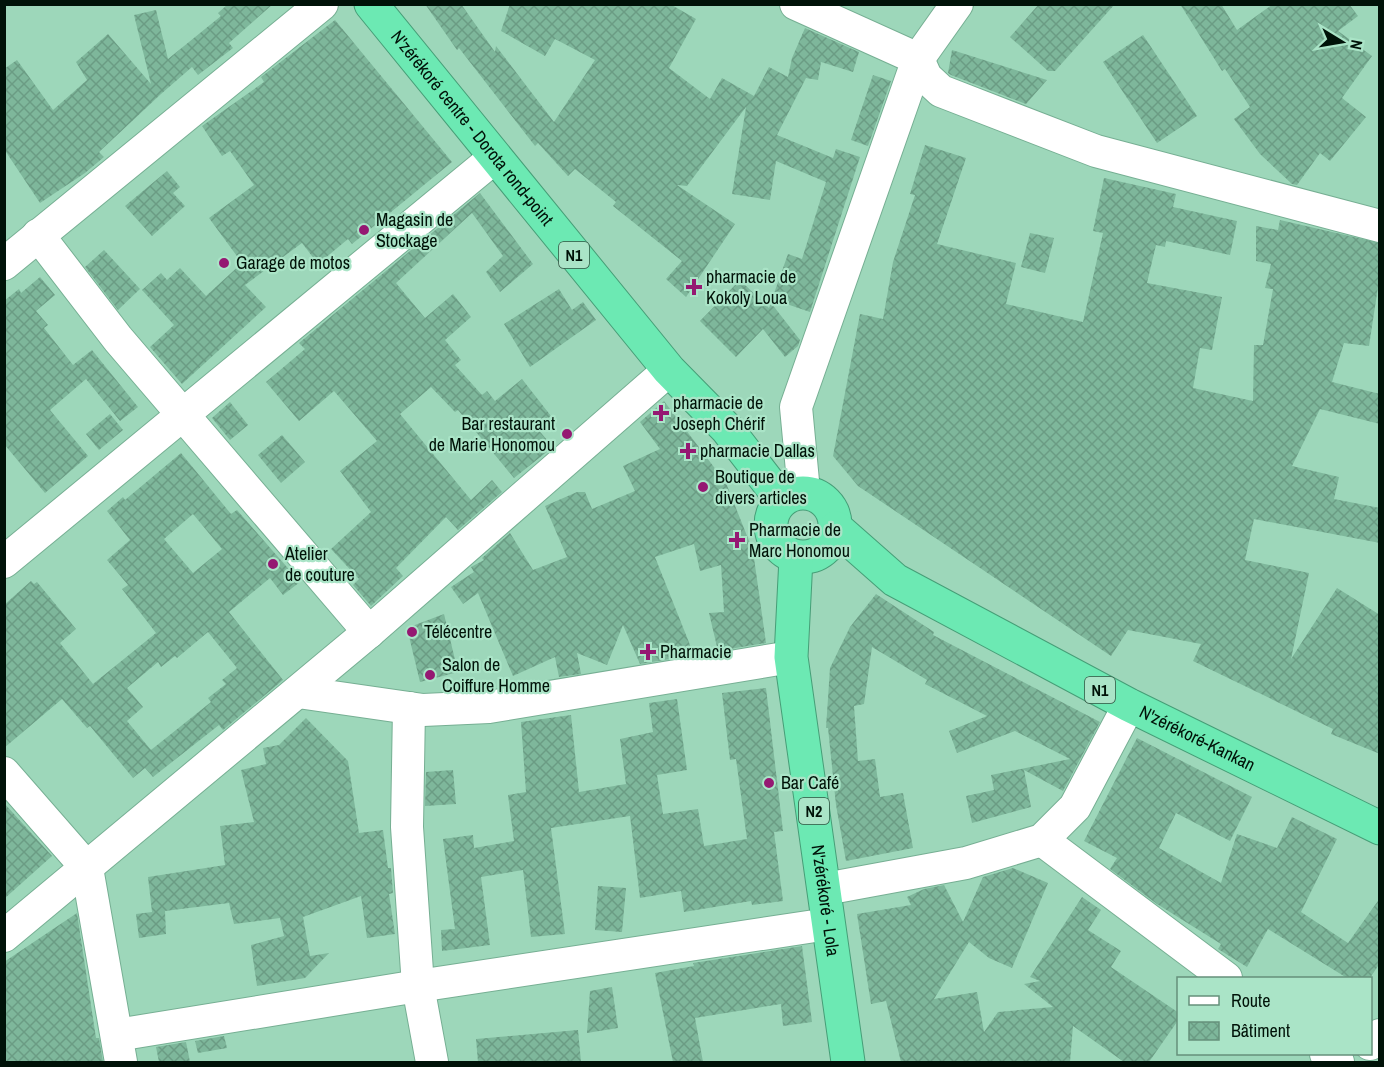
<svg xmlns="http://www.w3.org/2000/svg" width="1384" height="1067" font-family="'Archivo Narrow',sans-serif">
<defs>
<pattern id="building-cross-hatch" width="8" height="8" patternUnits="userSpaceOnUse" patternTransform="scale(1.5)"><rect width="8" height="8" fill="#7eb79b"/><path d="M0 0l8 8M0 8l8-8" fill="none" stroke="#6b9c84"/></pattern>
</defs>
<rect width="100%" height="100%" fill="#9dd7ba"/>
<g fill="url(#building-cross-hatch)" fill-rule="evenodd">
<path d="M228 4H273L229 43 233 48 198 75 192 67 161 94 99 152 104 157 85 173 40 203 4 149V69L17 60 53 110 87 80 76 62 108 34 151 84 134 15 156 10 168 59 221 16 218 13Z"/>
<path d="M425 4H461L495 52 496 46 554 122 595 60 555 39 545 56 501 31 510 4H670L696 19 669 68 710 99 722 78 754 96 769 67 788 77 792 58 805 28 859 52 853 72 821 62 818 80 806 78 777 135 833 158 836 149 860 157 810 312 772 299 788 254 802 259 826 182 776 161 770 200 732 194 746 107 687 186 677 185 735 224 686 297 666 279 682 261 613 206 616 202 575 169 568 176 538 143 535 146 459 48 457 50Z"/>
<path d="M1039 4H1115L1055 71H1048L1010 37Z"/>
<path d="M1180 4H1221L1237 30 1273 4H1349L1358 16 1338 31 1372 56 1342 98 1366 117 1330 161 1320 153 1297 185 1292 184 1260 154 1234 119 1250 107 1225 69 1222 71Z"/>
<path d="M335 20 452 162 352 244 348 239 318 264 302 243 245 285 266 307 182 384 150 347 174 325 142 290 161 273 167 280 180 268 206 296 242 263 209 218 254 185 230 151 222 156 202 126 264 82 261 77Z"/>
<path d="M1143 35 1197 116 1157 143 1103 62Z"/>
<path d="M952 50 968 55 1047 80 1026 104 951 75 948 73Z"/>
<path d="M873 75 891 81 868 146 851 140Z"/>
<path d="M925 145 966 158 937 244 1016 263 1006 304 1083 322 1103 233 1093 231 1104 178 1176 194 1173 207 1237 221 1230 255 1166 241 1165 247 1156 245 1147 283 1222 297 1212 350 1200 348 1193 388 1253 401 1254 345H1263L1273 289 1265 288 1271 264 1256 261V226L1278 230 1280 220 1380 243V274L1369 346 1344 343 1332 382 1380 394V424L1320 409 1292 466 1339 477 1334 499 1380 508V543L1254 519 1245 560 1309 573 1291 659 1337 588 1380 615V754L1331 734 1333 729 1193 661 1201 644 1128 630 1111 656 858 486 833 456 860 314 883 319 893 262 915 195 910 194Z"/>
<path d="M167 171 180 187 173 193 185 206 152 236 125 206Z"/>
<path d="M480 193 533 264 500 292 486 272 503 256 472 213 396 283 425 318 453 294 471 317 445 340 461 360 455 365 482 395 487 391 495 401 522 379 551 416 536 427 553 447 514 478 458 410 455 412 431 387 400 414 471 500 492 480 502 492 458 530 446 517 396 568 403 576 371 606 353 585 359 579 331 549 371 512 340 471 377 441 334 391 299 421 266 382 305 349 299 343Z"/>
<path d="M1030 233 1054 238 1045 273 1021 267Z"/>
<path d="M104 250 140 289 118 310 85 267Z"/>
<path d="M40 277 55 295 36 311 48 325 44 328 73 365 92 350 138 407 120 421 86 379 50 410 88 456 45 493 4 444V301L19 289 21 293Z"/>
<path d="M740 280 769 308 771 303 800 340 798 346 785 357 763 329 736 357 700 321Z"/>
<path d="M559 289 572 310 583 302 596 320 530 367 504 324Z"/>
<path d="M664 401 726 483 753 551 766 643 718 651 709 613 724 612 721 565 700 571 694 544 655 557 694 655 640 664 623 625 607 665 577 653 581 674 559 677 555 657 513 676 478 593 463 604 451 587 474 572 471 567 484 560 482 558 510 533 533 570 567 557 545 506 577 492H585L592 509 635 491 623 466 660 449 640 422Z"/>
<path d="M230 402 248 425 230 440 212 418Z"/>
<path d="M110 414 123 430 99 450 86 434Z"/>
<path d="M282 435 305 462 281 483 258 455Z"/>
<path d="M181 453 231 514 237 510 300 582 283 595 270 578 229 612 283 680 223 730 219 725 153 777 145 768 133 778 90 726 87 728 62 699 4 748V605L31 581 34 584 37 582 76 629 60 643 93 684 156 633 122 589 128 585 107 560 130 540 107 511 123 497 125 500ZM193 514 222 549 193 573 164 539ZM208 632 237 668 222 680 226 684 208 698 211 702 151 750 127 721 143 707 127 688 158 662 161 667 175 656 177 658Z"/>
<path d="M876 594 934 632 933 635 1100 722 1063 791 1024 770 1031 807 972 823 966 796 994 790 991 775 1070 759 1015 731 957 753 949 731 987 716 925 684 927 680 872 647 864 704 854 706 858 761 875 759 880 797 903 793 913 848 846 861 836 805 828 728H826L830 668 850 627Z"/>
<path d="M444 614 458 672 420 682 407 628Z"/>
<path d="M766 688 783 831 774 832 783 901 752 905 751 901 684 912 681 891 640 898 630 816 551 828 565 934 531 937 523 870 481 877 490 945 442 951 441 930 455 929 443 839 473 835 474 848 514 841 508 795 526 792 521 722 571 715 579 792 626 784 620 739 653 732 649 703 677 699 687 770 657 775 663 814 698 809 704 846 747 839 736 759 730 760 722 693Z"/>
<path d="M306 718 348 761 359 833 383 830 388 868H391L393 893 389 894 395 934 367 938 361 896 303 917 310 956 329 953 305 978 257 986 251 945 284 936 280 918 234 924 229 903 165 911 166 934 139 938 136 914 152 912 148 877 225 865 220 826 254 822 241 770 266 764 263 748 279 745Z"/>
<path d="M1137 738 1252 797 1230 841 1176 813 1159 848 1221 883 1237 834 1277 848 1292 817 1337 839 1301 912 1348 943 1380 898V963L1370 978H1347L1268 929 1247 967 1218 949 1221 944 1157 904 1110 869 1117 858 1084 841Z"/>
<path d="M453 770 456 804 425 806 426 772Z"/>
<path d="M4 803 52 856 4 899Z"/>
<path d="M1013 868 1048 883 1012 968 989 958 969 942 934 999 977 992 984 1032 998 1012 1053 1007 1024 984 1040 981 1030 977 1082 897 1101 910 1088 930 1121 951 1111 967 1179 1013V1019L1149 1062H1124L1073 1026 1070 1062H901L886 1001 871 1004 857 914 911 905 907 897 924 889 944 885 963 922 983 877Z"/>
<path d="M598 886 626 888 622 932 595 930Z"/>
<path d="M77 913 96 1038H99L103 1062H4V962Z"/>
<path d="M802 946 812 1022 783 1026 781 1004 695 1018 703 1062H673L655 973 694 966 693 963Z"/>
<path d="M612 987 618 1028 587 1033 590 991Z"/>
<path d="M578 1030 581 1062H478L476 1039Z"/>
<path d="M224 1036 227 1048 198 1053 195 1041Z"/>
<path d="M186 1042 190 1062H159L156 1047Z"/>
</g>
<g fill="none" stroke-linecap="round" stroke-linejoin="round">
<defs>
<g id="minor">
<path d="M796 4 918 59 926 77 941 91 1096 151 1380 226"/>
<path d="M38 235 118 339 369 632"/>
<path d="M4 264 322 4"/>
<path d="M804 492 796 407 918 59 957 4"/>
<path d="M4 562 494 158"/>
<path d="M298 692 423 710 489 707 791 657"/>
<path d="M409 708 407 827 418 986 432 1062"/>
<path d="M4 773 87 868 121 1062"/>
<path d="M1042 840 1226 978"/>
<path d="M825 889 966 863 1042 840 1075 807 1129 705"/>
<path d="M4 936 369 632 669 370"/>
<path d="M117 1035 418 986 828 924"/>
<path d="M1370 1044 1380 1035"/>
<path d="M1326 1054 1338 1062"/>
</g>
<g id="highway">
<path id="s1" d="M371 4 669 370 727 429 782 500"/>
<circle cx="803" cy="525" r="32"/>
<path id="s2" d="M836 528 895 580 1129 705 1380 828"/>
<path id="s3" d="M796 558 791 657 848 1062"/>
</g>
</defs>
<use href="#minor" stroke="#76af93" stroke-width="34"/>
<use href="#highway" stroke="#469e77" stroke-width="35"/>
<use href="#minor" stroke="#fff" stroke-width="32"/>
<use href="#highway" stroke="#6ce9b3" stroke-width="33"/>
</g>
<g fill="#951872" stroke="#aae4c7" stroke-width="2">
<circle cx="364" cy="230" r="6"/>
<circle cx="224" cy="263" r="6"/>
<path d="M691 278h6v6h6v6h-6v6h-6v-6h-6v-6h6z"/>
<path d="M658 404h6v6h6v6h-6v6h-6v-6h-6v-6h6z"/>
<circle cx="567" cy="434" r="6"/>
<path d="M685 442h6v6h6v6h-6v6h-6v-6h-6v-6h6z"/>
<circle cx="703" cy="487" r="6"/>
<path d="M734 531h6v6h6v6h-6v6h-6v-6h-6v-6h6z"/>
<circle cx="273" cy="564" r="6"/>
<circle cx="412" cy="632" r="6"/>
<path d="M645 643h6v6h6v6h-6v6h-6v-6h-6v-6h6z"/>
<circle cx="430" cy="675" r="6"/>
<circle cx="769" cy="783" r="6"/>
</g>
<g text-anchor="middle" stroke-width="4.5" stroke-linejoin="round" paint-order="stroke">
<g fill="#aae4c7" stroke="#335141" stroke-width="1.5">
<rect x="559" y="242" width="30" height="26" rx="4.5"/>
<rect x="1085" y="677" width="30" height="26" rx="4.5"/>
<rect x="799" y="798" width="30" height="26" rx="4.5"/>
</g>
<g font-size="16" font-weight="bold" fill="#001208">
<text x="574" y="261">N1</text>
<text x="1100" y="696">N1</text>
<text x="814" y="817">N2</text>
</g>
<g font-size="18" fill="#001208" stroke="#aae4c7">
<text dy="6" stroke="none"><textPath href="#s1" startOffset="160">N'zérékoré centre - Dorota rond-point</textPath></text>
<text dy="6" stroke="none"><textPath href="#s2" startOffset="420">N'zérékoré-Kankan</textPath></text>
<text dy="6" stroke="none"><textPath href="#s3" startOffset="345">N'zérékoré - Lola</textPath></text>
</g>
<g font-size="18" fill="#001208" stroke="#aae4c7" text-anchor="start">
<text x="376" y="226">Magasin de<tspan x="376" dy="21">Stockage</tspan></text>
<text x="236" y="269">Garage de motos</text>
<text x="706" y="283">pharmacie de<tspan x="706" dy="21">Kokoly Loua</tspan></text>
<text x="673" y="409">pharmacie de<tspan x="673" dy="21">Joseph Chérif</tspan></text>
<text x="555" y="430" text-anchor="end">Bar restaurant<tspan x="555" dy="21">de Marie Honomou</tspan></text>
<text x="700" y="457">pharmacie Dallas</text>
<text x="715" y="483">Boutique de<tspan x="715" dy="21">divers articles</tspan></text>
<text x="749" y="536">Pharmacie de<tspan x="749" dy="21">Marc Honomou</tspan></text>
<text x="285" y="560">Atelier<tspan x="285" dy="21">de couture</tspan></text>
<text x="424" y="638">Télécentre</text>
<text x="660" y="658">Pharmacie</text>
<text x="442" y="671">Salon de<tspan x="442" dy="21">Coiffure Homme</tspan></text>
<text x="781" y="789">Bar Café</text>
</g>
</g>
<rect width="1384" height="1067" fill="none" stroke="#001208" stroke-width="12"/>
<rect x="1177" y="977" width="195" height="78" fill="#aae4c7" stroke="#66907b" stroke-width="1.5"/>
<rect x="1189" y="996" width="30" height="9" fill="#ffffff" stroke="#66907b" stroke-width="1.5"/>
<text x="1231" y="1007" font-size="18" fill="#001208">Route</text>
<rect x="1189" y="1022" width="30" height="18" fill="url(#building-cross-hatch)" stroke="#66907b" stroke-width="1.5"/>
<text x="1231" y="1037" font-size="18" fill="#001208">Bâtiment</text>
<g transform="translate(1342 42) rotate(101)" stroke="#aae4c7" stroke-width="4.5" paint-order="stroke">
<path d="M0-4.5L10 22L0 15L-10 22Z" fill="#001208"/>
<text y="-9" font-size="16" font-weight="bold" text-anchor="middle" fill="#001208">N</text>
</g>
</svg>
